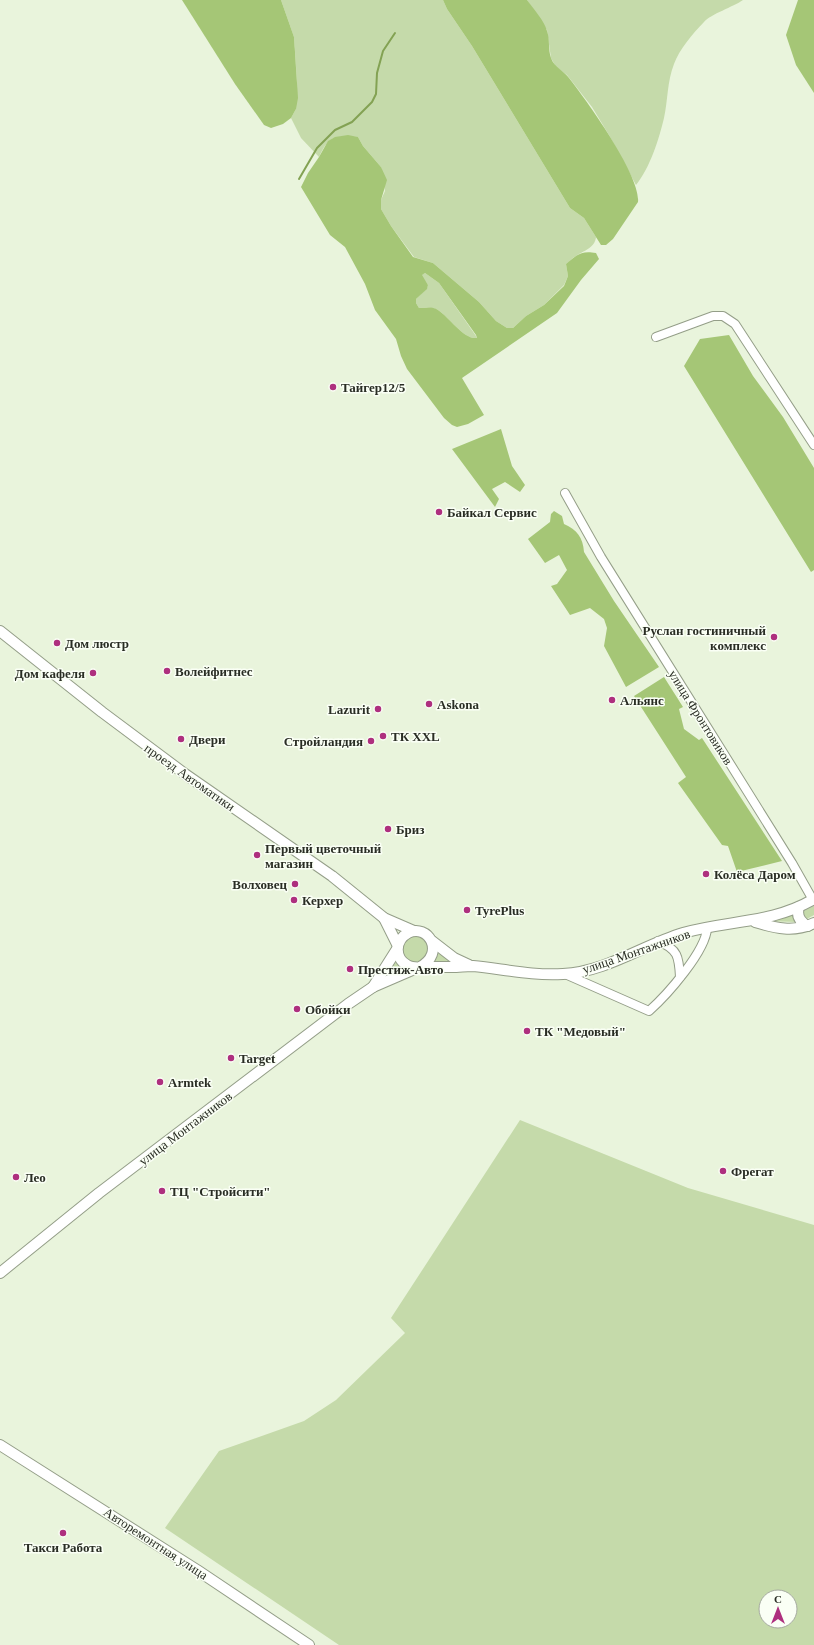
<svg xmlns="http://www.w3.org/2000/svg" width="814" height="1645" font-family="'Times New Roman',serif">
<rect width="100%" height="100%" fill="#e9f4dc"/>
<g fill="#c5daaa" fill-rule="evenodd">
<path d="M281 0H443L447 9 472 46 570 208 584 218 596 237C595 248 583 251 576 256 572 258 569 262 566 264L568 276 564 285 544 305 526 316 513 328H507L496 321 479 302 433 263 414 257 391 226 381 209V200L385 191 381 167 363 146 358 137C334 137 330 134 319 157L301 138 291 118 296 109 297 81 294 37Z"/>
<path d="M527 0H743C733 7 711 14 704 22 693 33 679 50 674 64 667 82 668 100 664 118 659 139 650 168 636 185L609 135 592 107 567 75 556 67 551 58 547 30Z"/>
<path d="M425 273 439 283 476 336 477 338C464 340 449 317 438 310 433 307 426 307 419 308L416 303V299L427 288 428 285 421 275Z"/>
<path d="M814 906V915L805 920 802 912Z"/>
<path d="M795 914 797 922 764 921Z"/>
<circle cx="415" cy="949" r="13"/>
<path d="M439 952 462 965 434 963Z"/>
<path d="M395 962 402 970 383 979Z"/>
<path d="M520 1120 688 1188 814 1225V1645H339L165 1528 219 1451 304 1421 336 1400 405 1333 391 1318ZM766 1597H790V1621H766Z"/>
</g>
<g fill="#a5c676" fill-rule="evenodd">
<path d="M182 0H281L294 37 298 98 296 109 291 118 283 124 271 128 264 125 235 84Z"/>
<path d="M443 0H527C533 8 545 22 547 31 550 39 548 50 551 58 554 67 564 71 569 78 587 101 641 176 638 202L613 239 606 245H601L584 218 570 208 472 46 447 9Z"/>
<path d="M798 0H814V93L796 65 786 35Z"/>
<path d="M348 135 358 137 363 146 381 167 387 180 381 200V209L391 226 413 257 433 263 479 302 496 321 507 328H513L526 316 544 305 564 286 568 276 566 264C577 255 581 250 596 253L599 259 581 280 557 313 462 378 484 415 468 424 457 427 452 425 444 418 407 369 401 356 396 339 375 310 365 284 345 247 330 235 301 187 308 173 319 157 328 141 335 137ZM425 273 439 283 476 335 477 338C464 340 449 317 438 310 432 306 426 308 419 308L416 303V299L427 289 428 285 422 275Z"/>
<path d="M729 335 753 376 783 417 814 468V570L811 572 684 366 700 339Z"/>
<path d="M501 429 512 466 525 485 520 492 505 482 492 489 499 499 495 507 452 449Z"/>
<path d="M554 511 562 516 564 524C577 530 583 537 584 552L614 601 659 667 626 687 604 646 607 628 604 619 590 608 570 615 551 586 557 584 567 570 559 555 545 563 528 539 550 522 551 514Z"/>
<path d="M664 677 683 707 679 709 684 729 699 740 702 738 782 861 737 872 728 846 722 845 678 783 686 777 634 696Z"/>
</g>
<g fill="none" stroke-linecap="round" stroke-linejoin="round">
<path stroke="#83a253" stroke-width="2" d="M299 179 317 148 335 130 352 122 372 102 376 94 377 73 383 51 395 33"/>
<defs>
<g id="minor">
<path d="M656 337 713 316H723L735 324 814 445"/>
<path d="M565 493 601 557 792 863 813 900"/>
<path d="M658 941C678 949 679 957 680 977"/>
<path d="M565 974 649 1011C667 995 706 951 707 928"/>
</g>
<g id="major">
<path d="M0 631 102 712 185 774 332 876 384 918 414 931"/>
<path d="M799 907C796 916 800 922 808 926"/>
<path d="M384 918 398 946"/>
<path d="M755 922C775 928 794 933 814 923"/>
<path d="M432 941 454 958 469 965"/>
<path d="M420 967C446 953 428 923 408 933 395 940 394 958 407 965 413 969 421 967 427 967 436 967 444 967 452 967 459 967 466 966 473 966 503 969 533 976 563 974 606 972 643 945 683 933 729 920 771 924 814 899"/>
<path d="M373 987 397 949"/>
<path d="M0 1273 99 1193 348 1004 373 987 417 968"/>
<path d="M0 1445 197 1570 309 1645"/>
</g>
</defs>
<use href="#minor" stroke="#949e88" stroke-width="10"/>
<use href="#major" stroke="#949e88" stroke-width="12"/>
<use href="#minor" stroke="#fff" stroke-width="8"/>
<use href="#major" stroke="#fff" stroke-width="10"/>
</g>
<g fill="#ae2f7e" stroke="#fafff5" stroke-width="1.5">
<circle cx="333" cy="387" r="4"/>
<circle cx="439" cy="512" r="4"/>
<circle cx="774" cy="637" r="4"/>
<circle cx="57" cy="643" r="4"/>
<circle cx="167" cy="671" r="4"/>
<circle cx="93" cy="673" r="4"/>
<circle cx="612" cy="700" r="4"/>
<circle cx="429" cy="704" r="4"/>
<circle cx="378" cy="709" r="4"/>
<circle cx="383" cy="736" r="4"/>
<circle cx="181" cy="739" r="4"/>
<circle cx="371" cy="741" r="4"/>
<circle cx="388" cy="829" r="4"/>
<circle cx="257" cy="855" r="4"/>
<circle cx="706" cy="874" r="4"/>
<circle cx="295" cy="884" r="4"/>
<circle cx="294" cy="900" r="4"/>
<circle cx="467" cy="910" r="4"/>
<circle cx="350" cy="969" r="4"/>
<circle cx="297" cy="1009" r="4"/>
<circle cx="527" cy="1031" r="4"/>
<circle cx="231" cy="1058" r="4"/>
<circle cx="160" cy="1082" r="4"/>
<circle cx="723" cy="1171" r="4"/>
<circle cx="16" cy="1177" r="4"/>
<circle cx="162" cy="1191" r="4"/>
<circle cx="63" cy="1533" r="4"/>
</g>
<g text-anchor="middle" stroke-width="3" stroke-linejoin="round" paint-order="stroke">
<g font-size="13" font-weight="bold" fill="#292d24" stroke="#fafff5" text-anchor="start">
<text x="341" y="392">Тайгер12/5</text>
<text x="447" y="517">Байкал Сервис</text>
<text x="766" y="635" text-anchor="end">Руслан гостиничный<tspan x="766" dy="15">комплекс</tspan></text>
<text x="65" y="648">Дом люстр</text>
<text x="175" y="676">Волейфитнес</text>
<text x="85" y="678" text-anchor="end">Дом кафеля</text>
<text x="620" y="705">Альянс</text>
<text x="437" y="709">Askona</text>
<text x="370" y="714" text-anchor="end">Lazurit</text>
<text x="391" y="741">ТК XXL</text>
<text x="189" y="744">Двери</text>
<text x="363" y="746" text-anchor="end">Стройландия</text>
<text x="396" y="834">Бриз</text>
<text x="265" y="853">Первый цветочный<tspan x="265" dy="15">магазин</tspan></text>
<text x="714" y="879">Колёса Даром</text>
<text x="287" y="889" text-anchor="end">Волховец</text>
<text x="302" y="905">Керхер</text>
<text x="475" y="915">TyrePlus</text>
<text x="358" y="974">Престиж-Авто</text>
<text x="305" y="1014">Обойки</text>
<text x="535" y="1036">ТК "Медовый"</text>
<text x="239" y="1063">Target</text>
<text x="168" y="1087">Armtek</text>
<text x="731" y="1176">Фрегат</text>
<text x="24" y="1182">Лео</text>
<text x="170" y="1196">ТЦ "Стройсити"</text>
<text x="63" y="1552" text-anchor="middle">Такси Работа</text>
</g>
<g font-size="13" fill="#292d24" stroke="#fafff5">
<text transform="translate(701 717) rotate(58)" y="5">улица Фронтовиков</text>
<text transform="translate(190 777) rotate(35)" y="5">проезд Автоматики</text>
<text transform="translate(636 951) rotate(-19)" y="5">улица Монтажников</text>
<text transform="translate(185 1128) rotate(-37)" y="5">улица Монтажников</text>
<text transform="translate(156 1543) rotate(33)" y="5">Авторемонтная улица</text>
</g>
</g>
<g transform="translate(778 1609)"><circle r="19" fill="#fafff5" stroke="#a6aba1"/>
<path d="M0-3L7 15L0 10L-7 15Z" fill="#ae2f7e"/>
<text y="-6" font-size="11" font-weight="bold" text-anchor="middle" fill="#292d24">С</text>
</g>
</svg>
